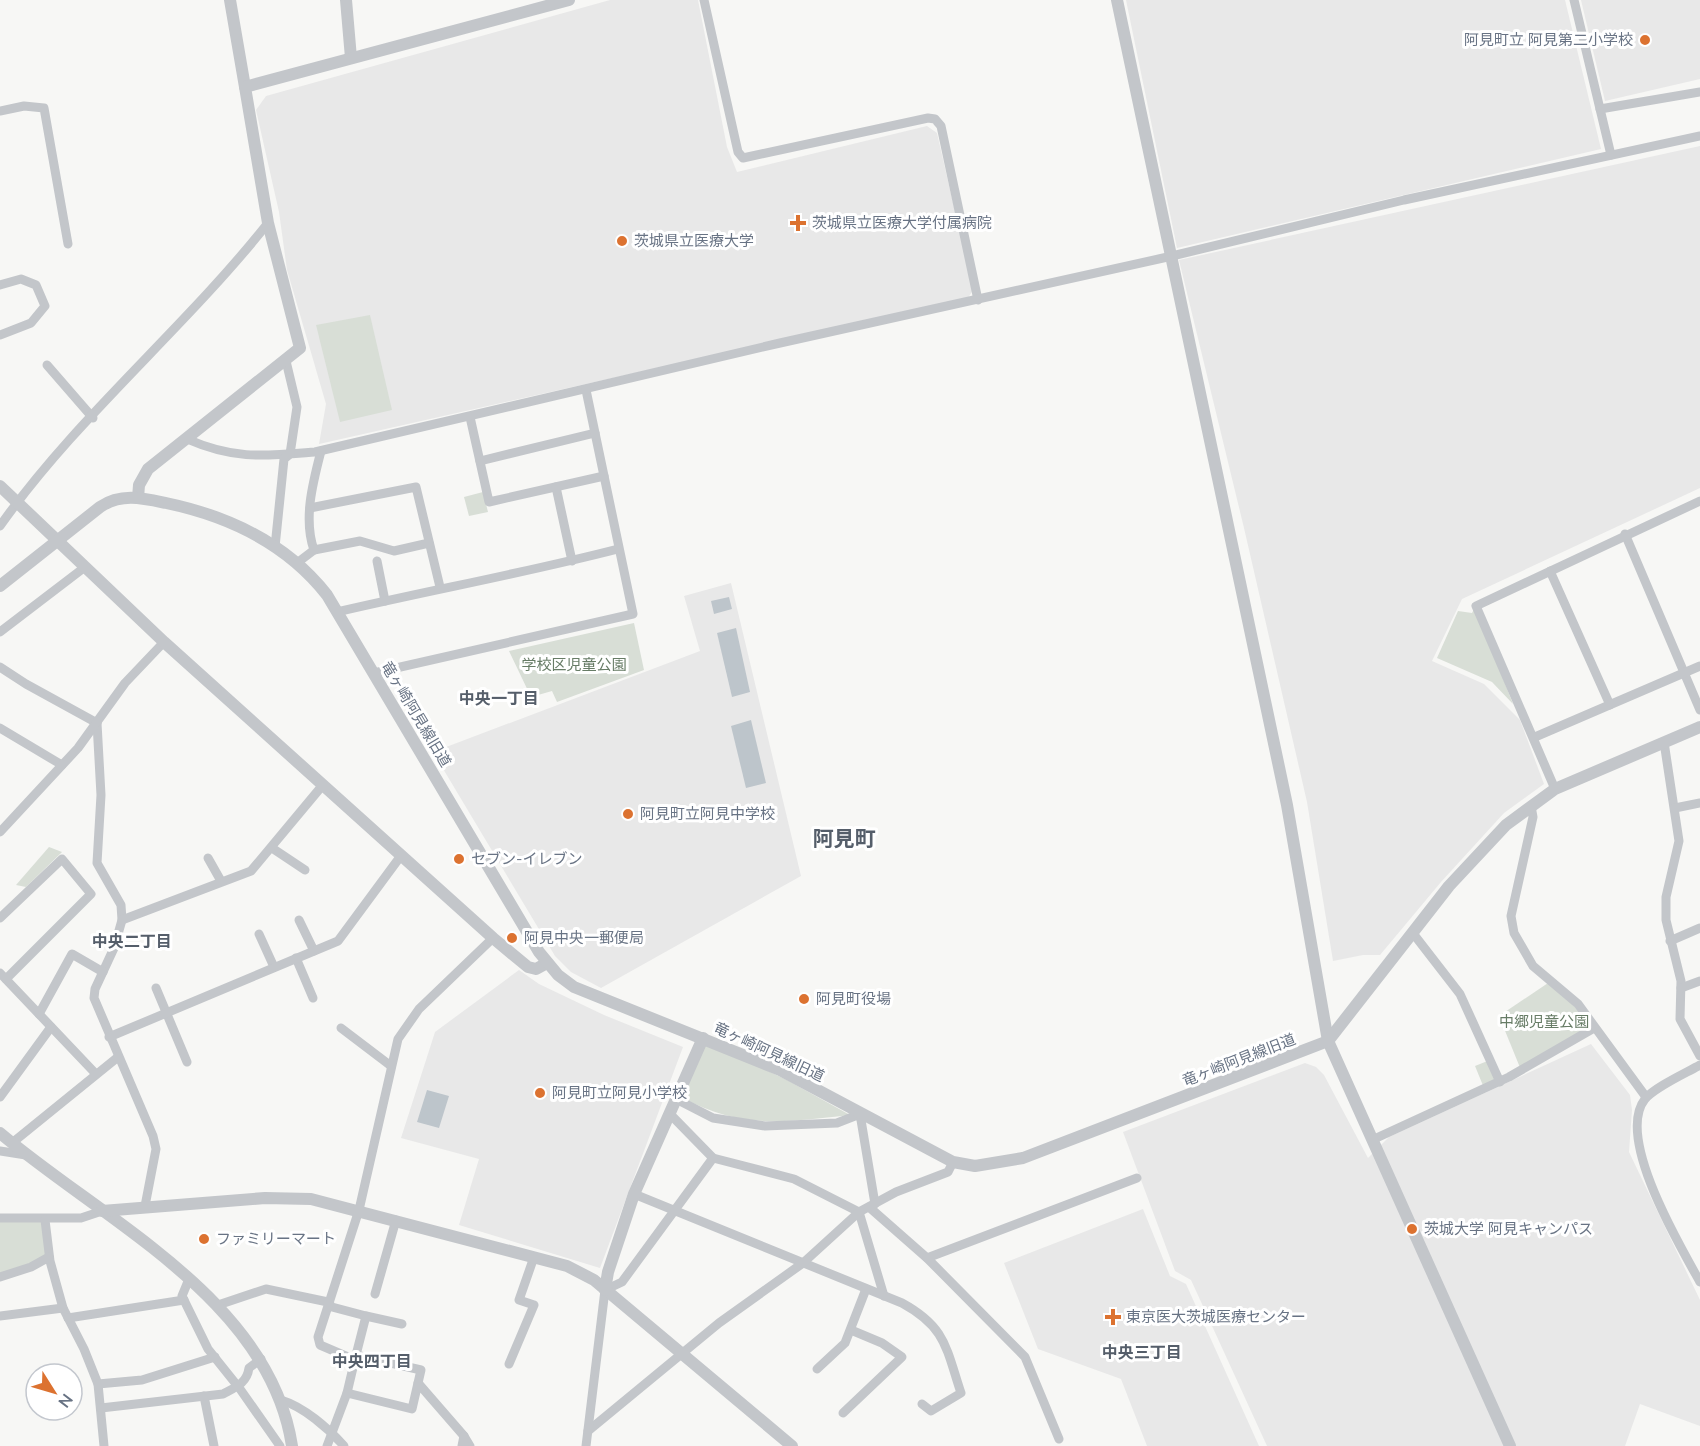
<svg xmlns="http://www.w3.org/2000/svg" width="1700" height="1446" font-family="Mulish,'Noto Sans JP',sans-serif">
<rect width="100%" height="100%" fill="#f7f7f5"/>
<g fill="#e8e8e8">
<path d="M610 0H698L727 147 737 172 927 126 937 133 973 290 968 298 319 444 326 404 287 270 279 212 256 110 266 96Z"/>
<path d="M1126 0H1565L1601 149 1177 248Z"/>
<path d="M1581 0H1700V79L1605 101Z"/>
<path d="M1700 146V488L1462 599 1432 661 1484 684 1520 720 1544 784 1504 813 1441 882 1380 955H1363L1333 961 1307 802 1244 528 1179 260Z"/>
<path d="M731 583 801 876 601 988 571 972 555 956 433 752 700 651 684 596Z"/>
<path d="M519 970 539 984 604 1015 683 1047 600 1268 459 1225 479 1159 401 1138 435 1032Z"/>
<path d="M1591 1044 1630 1095 1632 1110 1629 1152 1700 1300V1426L1640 1404 1625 1446H1267L1191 1280 1175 1271 1123 1132 1305 1063 1316 1067 1324 1075 1368 1158 1389 1137Z"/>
<path d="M1143 1209 1170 1276 1186 1284 1259 1446H1147L1121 1379 1038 1349 1004 1263Z"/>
</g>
<g fill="#d8ded6">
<path d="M370 315 392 410 340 422 316 325Z"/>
<path d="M483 492 488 512 469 516 464 497Z"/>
<path d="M1475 607 1513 704 1492 682 1437 658 1458 611 1472 613Z"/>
<path d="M634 623 644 670 557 702 552 691 531 697 509 651Z"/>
<path d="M49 847 62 852 26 887 16 885Z"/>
<path d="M1551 981 1594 1028 1521 1070 1499 1016Z"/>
<path d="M706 1042 785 1079 850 1115C785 1122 742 1130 681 1097Z"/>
<path d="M1490 1060 1500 1082 1484 1088 1475 1066Z"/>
<path d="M0 1218 45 1220 49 1257 0 1277Z"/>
</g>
<g fill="#bdc5cb">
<path d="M729 597 732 609 714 614 711 601Z"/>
<path d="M736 628 750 692 732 697 717 633Z"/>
<path d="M751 720 766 783 746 788 731 726Z"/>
<path d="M427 1090 449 1096 439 1128 417 1122Z"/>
</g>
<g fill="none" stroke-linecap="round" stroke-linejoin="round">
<g stroke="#c3c6ca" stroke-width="9">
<path d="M704 0 738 152 743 158 928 118 935 119 941 126 978 300"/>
<path d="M1574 0 1611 155"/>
<path d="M1600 109 1700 92"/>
<path d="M0 111 24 106 44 108 68 244"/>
<path d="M0 285 21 279 36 285 45 306 31 323 0 335"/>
<path d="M47 365 93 418"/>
<path d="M470 417 489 502 604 476"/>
<path d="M187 439C235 460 264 456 315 452L780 343 1172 256 1404 200 1700 136"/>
<path d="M480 461 595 433"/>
<path d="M556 487 572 561"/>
<path d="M310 508 416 487 440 587"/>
<path d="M0 526C76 418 185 328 268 223"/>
<path d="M1625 534 1700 710"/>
<path d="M275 547 284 459 290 454 297 407 286 361"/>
<path d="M314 550 360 541 394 551 429 543"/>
<path d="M377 561 385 601"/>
<path d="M297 563 314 550C303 519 313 482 321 451"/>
<path d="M1550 571 1610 705"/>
<path d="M337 612C431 590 525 573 618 549"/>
<path d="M0 632 85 567"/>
<path d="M0 667 26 684 97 723"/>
<path d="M374 673 633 614 586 390"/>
<path d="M97 723 101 795 97 863 121 905 122 920 114 948 95 989 94 998 153 1136 156 1149 145 1206"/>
<path d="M0 728 62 765"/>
<path d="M1535 737 1700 666"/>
<path d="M1664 742 1679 841 1666 897V920L1681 981 1680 1019 1700 1056"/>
<path d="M1555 789 1476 606 1700 501"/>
<path d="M1531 806 1533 817 1511 916 1514 933 1533 966 1578 1004 1646 1097"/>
<path d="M1675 808 1700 803"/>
<path d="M0 832 78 748 125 683 164 642"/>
<path d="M272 848 305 870"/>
<path d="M208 858 221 881"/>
<path d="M0 918 62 859 91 894 6 979"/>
<path d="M122 920 251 871 322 786"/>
<path d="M299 920 314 951"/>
<path d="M1412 932 1460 994 1500 1082"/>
<path d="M259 934 274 967"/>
<path d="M1670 941 1700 928"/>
<path d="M296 958 313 998"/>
<path d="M0 973 95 1073"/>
<path d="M156 988 187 1062"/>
<path d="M1681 988 1700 981"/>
<path d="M39 1014 72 954 103 972"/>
<path d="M341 1028 391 1066"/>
<path d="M109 1037 338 941 400 857"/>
<path d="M1700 1065C1686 1073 1655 1087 1645 1099 1615 1137 1680 1246 1700 1282"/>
<path d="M0 1097 51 1027"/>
<path d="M676 1099 713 1118 765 1126 837 1123 860 1114 875 1204"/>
<path d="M669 1113 713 1158 794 1179 859 1212 884 1296"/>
<path d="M1372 1140 1509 1077 1594 1028"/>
<path d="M12 1143 118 1057"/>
<path d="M0 1151 26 1155"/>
<path d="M634 1194 902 1303C946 1327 946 1348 961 1393L931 1411 922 1404"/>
<path d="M869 1207 927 1258 1025 1357 1059 1439"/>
<path d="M0 1218H81L102 1211"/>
<path d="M45 1220 50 1261 63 1308 84 1349 98 1384 104 1446"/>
<path d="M927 1258 1137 1178"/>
<path d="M0 1277 31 1267 49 1257"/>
<path d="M189 1279 182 1296 208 1349 240 1389 280 1446"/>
<path d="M375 1294 396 1220"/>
<path d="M218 1305 266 1289 328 1302 332 1307 366 1316"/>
<path d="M0 1316 63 1308"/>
<path d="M68 1318 184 1300"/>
<path d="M356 1355 366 1316 402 1324"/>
<path d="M355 1360 320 1345 318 1337 359 1210 398 1039 419 1009 493 938"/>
<path d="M509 1364 534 1305 519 1300 534 1257"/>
<path d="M817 1369 845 1343 866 1289"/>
<path d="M98 1384 142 1380 215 1357"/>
<path d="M347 1393 356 1355 421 1370 418 1383"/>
<path d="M204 1396 214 1446"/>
<path d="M281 1400C304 1407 328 1428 344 1446"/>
<path d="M101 1408 223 1394C236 1387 247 1383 249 1368L261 1359"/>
<path d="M843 1413 902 1357 882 1343 851 1330"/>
<path d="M588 1431 719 1323 803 1263 859 1212 896 1192 948 1172 953 1162"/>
<path d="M327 1446 347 1393 412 1409 418 1383 464 1436"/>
<path d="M462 1446 464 1436 470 1446"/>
<path d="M586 1446 605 1290 622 1282 713 1158"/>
</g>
<g stroke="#c3c6ca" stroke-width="12">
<path d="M230 0 245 87"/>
<path d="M346 0 351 58"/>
<path d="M1117 0 1287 805 1328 1041 1510 1446"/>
<path d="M0 486 164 642 493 938 528 967 536 969 547 963"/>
<path d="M138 498 139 485 148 469 300 348 268 223 245 87 569 0"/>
<path d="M0 586 100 507C121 493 142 498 166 503 228 516 287 544 327 595L539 952 558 975 574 987 780 1070 953 1162 975 1166 1023 1158 1328 1041 1449 886 1506 825 1555 789 1700 727"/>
<path d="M0 1133C104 1221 270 1300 292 1446"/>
<path d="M102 1211 265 1198 311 1199 567 1266 594 1280 792 1446"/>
<path d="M605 1290 608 1272 634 1194 703 1038"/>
</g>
</g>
<g fill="#dc7230" stroke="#fff" stroke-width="2">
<circle cx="1645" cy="40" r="6"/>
<path d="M795 214h6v6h6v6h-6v6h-6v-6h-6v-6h6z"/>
<circle cx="622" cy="241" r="6"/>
<circle cx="628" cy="814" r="6"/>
<circle cx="459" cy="859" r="6"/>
<circle cx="512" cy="938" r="6"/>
<circle cx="804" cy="999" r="6"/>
<circle cx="540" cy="1093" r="6"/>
<circle cx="1412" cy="1229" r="6"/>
<circle cx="204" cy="1239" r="6"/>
<path d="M1110 1308h6v6h6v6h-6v6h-6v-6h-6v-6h6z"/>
</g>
<g text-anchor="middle" stroke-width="6" stroke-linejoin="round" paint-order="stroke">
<g font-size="15" fill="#687384" stroke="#fff" text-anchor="start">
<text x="1633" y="45" text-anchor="end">阿見町立 阿見第二小学校</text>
<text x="812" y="228">茨城県立医療大学付属病院</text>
<text x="634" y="246">茨城県立医療大学</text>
<text x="640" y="819">阿見町立阿見中学校</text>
<text x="471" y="864">セブン-イレブン</text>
<text x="524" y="943">阿見中央一郵便局</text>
<text x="816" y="1004">阿見町役場</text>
<text x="552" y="1098">阿見町立阿見小学校</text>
<text x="1424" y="1234">茨城大学 阿見キャンパス</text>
<text x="216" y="1244">ファミリーマート</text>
<text x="1126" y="1322">東京医大茨城医療センター</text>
</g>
<g font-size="15" fill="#677c66" stroke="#fff">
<text x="574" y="670">学校区児童公園</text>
<text x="1544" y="1027">中郷児童公園</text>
</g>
<g font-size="15" fill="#687384" stroke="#fff">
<text transform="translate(416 714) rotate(59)" y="5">竜ヶ崎阿見線旧道</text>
<text transform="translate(769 1052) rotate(25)" y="5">竜ヶ崎阿見線旧道</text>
<text transform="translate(1239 1060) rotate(-21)" y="5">竜ヶ崎阿見線旧道</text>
</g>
<g font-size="16" font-weight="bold" fill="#555e6a" stroke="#fff">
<text x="499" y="704">中央一丁目</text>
<text x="132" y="947">中央二丁目</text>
<text x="1142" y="1358">中央三丁目</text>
<text x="372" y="1367">中央四丁目</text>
</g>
<g font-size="21" font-weight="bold" fill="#555e6a" stroke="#fff">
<text x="844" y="846">阿見町</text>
</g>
</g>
<g transform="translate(54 1392) rotate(127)"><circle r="28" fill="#ffffff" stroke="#c3c7ce" stroke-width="1.5"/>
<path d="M0-4.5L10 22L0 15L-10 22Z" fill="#dc7230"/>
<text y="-9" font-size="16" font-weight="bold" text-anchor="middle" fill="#687384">N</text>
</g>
</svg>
